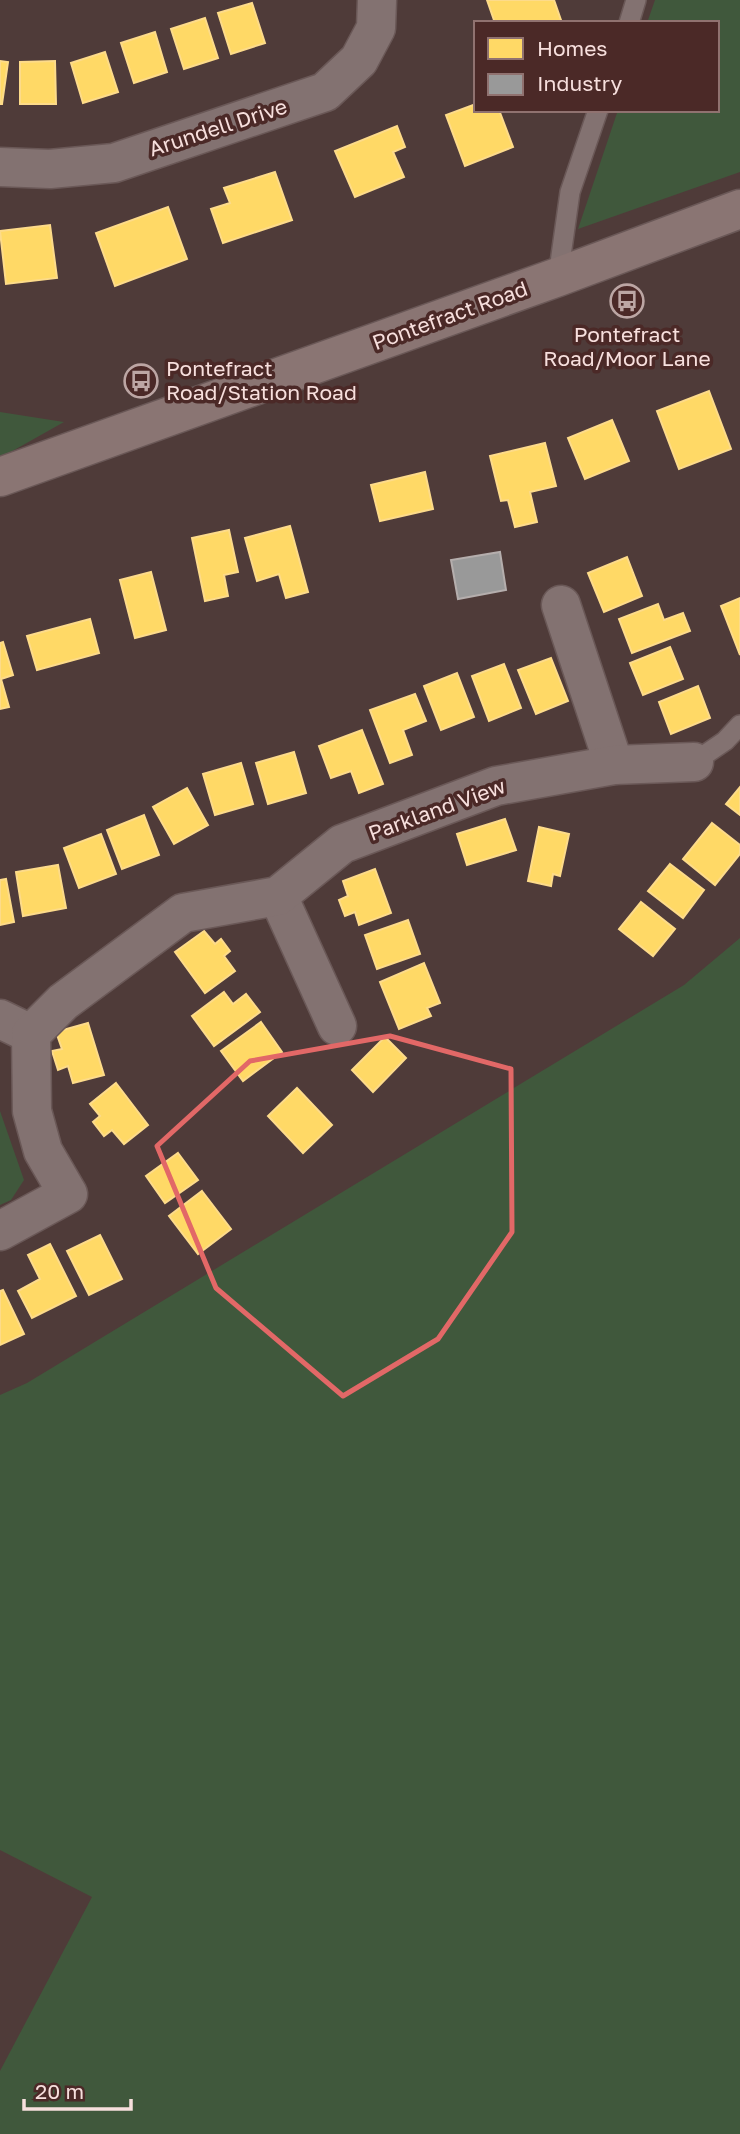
<svg xmlns="http://www.w3.org/2000/svg" width="740" height="2134" font-family="'Golos Text',sans-serif">
<rect width="100%" height="100%" fill="#4f3b39"/>
<g fill="#40583c">
<path d="M655 0H740V172L578 229 618 110H717V23H647Z"/>
<path d="M0 412 64 422 0 458Z"/>
<path d="M740 938V2134H0V2071L92 1897 0 1850V1395L27 1383 684 985Z"/>
<path d="M0 1111 24 1180 11 1200 0 1205Z"/>
</g>
<g fill="#ffd966" stroke="#fddb8a" stroke-width="2">
<path d="M487 0H554L562 23H495Z"/>
<path d="M252 3 265 43 231 54 218 13Z"/>
<path d="M205 18 218 58 184 69 171 29Z"/>
<path d="M155 32 167 72 134 83 121 43Z"/>
<path d="M105 52 118 92 83 103 71 63Z"/>
<path d="M0 61 8 62 2 104H0Z"/>
<path d="M55 61 56 104H20V62Z"/>
<path d="M476 104V110H499L513 147 465 166 446 115Z"/>
<path d="M397 126 405 147 393 152 404 177 355 197 335 151Z"/>
<path d="M275 172 292 220 223 243 211 209 230 203 224 188Z"/>
<path d="M168 207 187 259 115 286 96 233Z"/>
<path d="M50 225 57 278 6 284 0 231Z"/>
<path d="M709 391 731 449 679 469 657 411Z"/>
<path d="M612 420 629 461 585 479 568 438Z"/>
<path d="M545 443 556 486 530 492 537 522 515 527 508 500 501 501 490 456Z"/>
<path d="M425 472 433 509 380 521 371 485Z"/>
<path d="M290 526 308 592 286 598 279 574 257 581 245 538Z"/>
<path d="M229 530 238 572 224 575 228 596 205 601 192 538Z"/>
<path d="M627 557 642 596 604 612 588 573Z"/>
<path d="M151 572 166 630 135 638 120 580Z"/>
<path d="M740 598V655L721 606Z"/>
<path d="M658 604 664 620 683 613 690 631 632 653 619 619Z"/>
<path d="M90 619 99 653 37 670 27 636Z"/>
<path d="M3 642 13 675 1 679 9 707 0 709V643Z"/>
<path d="M670 647 683 679 643 695 630 663Z"/>
<path d="M551 658 568 701 536 714 518 670Z"/>
<path d="M504 664 521 708 489 721 472 676Z"/>
<path d="M457 673 474 717 441 730 424 686Z"/>
<path d="M698 686 710 718 671 734 659 702Z"/>
<path d="M415 694 426 721 403 730 412 755 390 763 370 710Z"/>
<path d="M362 730 383 784 359 793 351 771 331 778 319 746Z"/>
<path d="M294 752 306 793 268 804 256 763Z"/>
<path d="M241 763 253 804 215 815 203 774Z"/>
<path d="M740 787V815L726 804Z"/>
<path d="M187 788 208 825 174 844 153 807Z"/>
<path d="M144 815 159 855 122 869 107 830Z"/>
<path d="M505 819 516 850 467 865 457 834Z"/>
<path d="M712 823 740 845V854L715 885 683 859Z"/>
<path d="M539 827 569 834 560 876 553 874 551 886 528 881Z"/>
<path d="M101 834 116 874 79 888 64 848Z"/>
<path d="M670 864 704 890 683 918 648 891Z"/>
<path d="M58 865 66 908 23 916 16 872Z"/>
<path d="M375 869 391 913 359 925 355 912 345 916 339 900 348 896 343 881Z"/>
<path d="M6 879 14 922 0 925V880Z"/>
<path d="M641 902 675 929 653 956 619 929Z"/>
<path d="M408 920 420 954 377 969 365 935Z"/>
<path d="M204 931 215 944 221 939 230 951 224 956 235 971 205 993 175 952Z"/>
<path d="M424 963 440 1003 427 1008 431 1016 399 1029 380 982Z"/>
<path d="M224 992 233 1004 246 994 260 1012 214 1046 192 1016Z"/>
<path d="M261 1022 282 1052 243 1081 221 1051Z"/>
<path d="M88 1023 104 1075 73 1083 68 1066 58 1070 52 1051 62 1049 56 1032Z"/>
<path d="M385 1037 406 1058 373 1092 352 1070Z"/>
<path d="M116 1083 148 1125 124 1144 112 1130 104 1136 93 1122 100 1116 90 1104Z"/>
<path d="M297 1088 332 1125 303 1153 268 1116Z"/>
<path d="M178 1153 198 1180 165 1203 146 1176Z"/>
<path d="M202 1191 231 1229 198 1254 169 1216Z"/>
<path d="M100 1235 122 1279 89 1295 67 1251Z"/>
<path d="M50 1244 76 1296 32 1318 18 1291 40 1279 28 1255Z"/>
<path d="M3 1290 24 1334 0 1345V1291Z"/>
</g>
<path fill="#999" stroke="#b5aead" stroke-width="2" d="M500 552 506 590 458 599 451 560Z"/>
<g fill="none" stroke-linecap="round" stroke-linejoin="round">
<defs>
<g id="lane">
<path d="M629 23 636 0"/>
<path d="M558 277 570 192 598 110"/>
<path d="M694 762 725 741 740 725"/>
</g>
<g id="street">
<path d="M0 167 50 169 114 163 325 92 359 60 376 28 377 0"/>
<path d="M561 605 614 765"/>
<path d="M278 896 337 1026"/>
<path d="M0 1019 31 1034"/>
<path d="M0 1231 68 1194 43 1151 32 1111 31 1034 63 1002 183 913 278 896 342 844 496 786 614 765 694 762"/>
</g>
<path id="highway" d="M0 477 558 277 740 209"/>
</defs>
<use href="#lane" stroke="#6a5857" stroke-width="22"/>
<use href="#street" stroke="#6a5857" stroke-width="41"/>
<use href="#highway" stroke="#6a5857" stroke-width="41"/>
<use href="#lane" stroke="#837271" stroke-width="19"/>
<use href="#street" stroke="#837271" stroke-width="38"/>
<use href="#highway" stroke="#8a7573" stroke-width="38"/>
</g>
<path fill="none" stroke="#e26867" stroke-width="5" stroke-linejoin="round" d="M390 1036 511 1069 512 1232 438 1339 343 1396 216 1288 157 1146 250 1061Z"/>
<defs>
<symbol id="bus-ring" viewBox="-11 -11 22 22"><circle r="9.5" fill="#4b2927" stroke="#bca6a4" stroke-width="1.5"/><path d="M-5-6H5V4H4V6H2V4H-2V6H-4V4H-5ZM-3.5-4V0h7V-4ZM-3.5 1.2v1.5H-2V1.2ZM2 1.2v1.5H3.5V1.2Z" fill="#bca6a4"/></symbol>
</defs>
<g fill-rule="evenodd">
<use href="#bus-ring" x="608" y="282" width="38" height="38"/>
<use href="#bus-ring" x="122" y="362" width="38" height="38"/>
</g>
<g text-anchor="middle" stroke-width="7" stroke-linejoin="round" paint-order="stroke">
<g font-size="21" fill="#f7dfdd" stroke="#4b2927">
<text transform="translate(218 128) rotate(-18)" y="7">Arundell Drive</text>
<text transform="translate(450 316) rotate(-20)" y="7">Pontefract Road</text>
<text transform="translate(437 810) rotate(-20)" y="7">Parkland View</text>
</g>
<g font-size="21" fill="#f7dfdd" stroke="#4b2927">
<text x="627" y="342">Pontefract<tspan x="627" dy="24">Road/Moor Lane</tspan></text>
<text x="166" y="376" text-anchor="start">Pontefract<tspan x="166" dy="24">Road/Station Road</tspan></text>
</g>
</g>
<rect x="474" y="21" width="245" height="91" fill="#4b2927" stroke="#907270" stroke-width="2"/>
<rect x="488" y="38" width="35" height="21" fill="#ffd966" stroke="#907270" stroke-width="2"/>
<text x="537" y="56" font-size="21" fill="#f7dfdd">Homes</text>
<rect x="488" y="74" width="35" height="21" fill="#999999" stroke="#907270" stroke-width="2"/>
<text x="537" y="91" font-size="21" fill="#f7dfdd">Industry</text>
<path d="M24 2099v10h107v-10" fill="none" stroke="#f7dfdd" stroke-width="3.5"/>
<text x="35" y="2099" font-size="21" fill="#f7dfdd" stroke="#4b2927" stroke-width="5" paint-order="stroke">20 m</text>
</svg>
